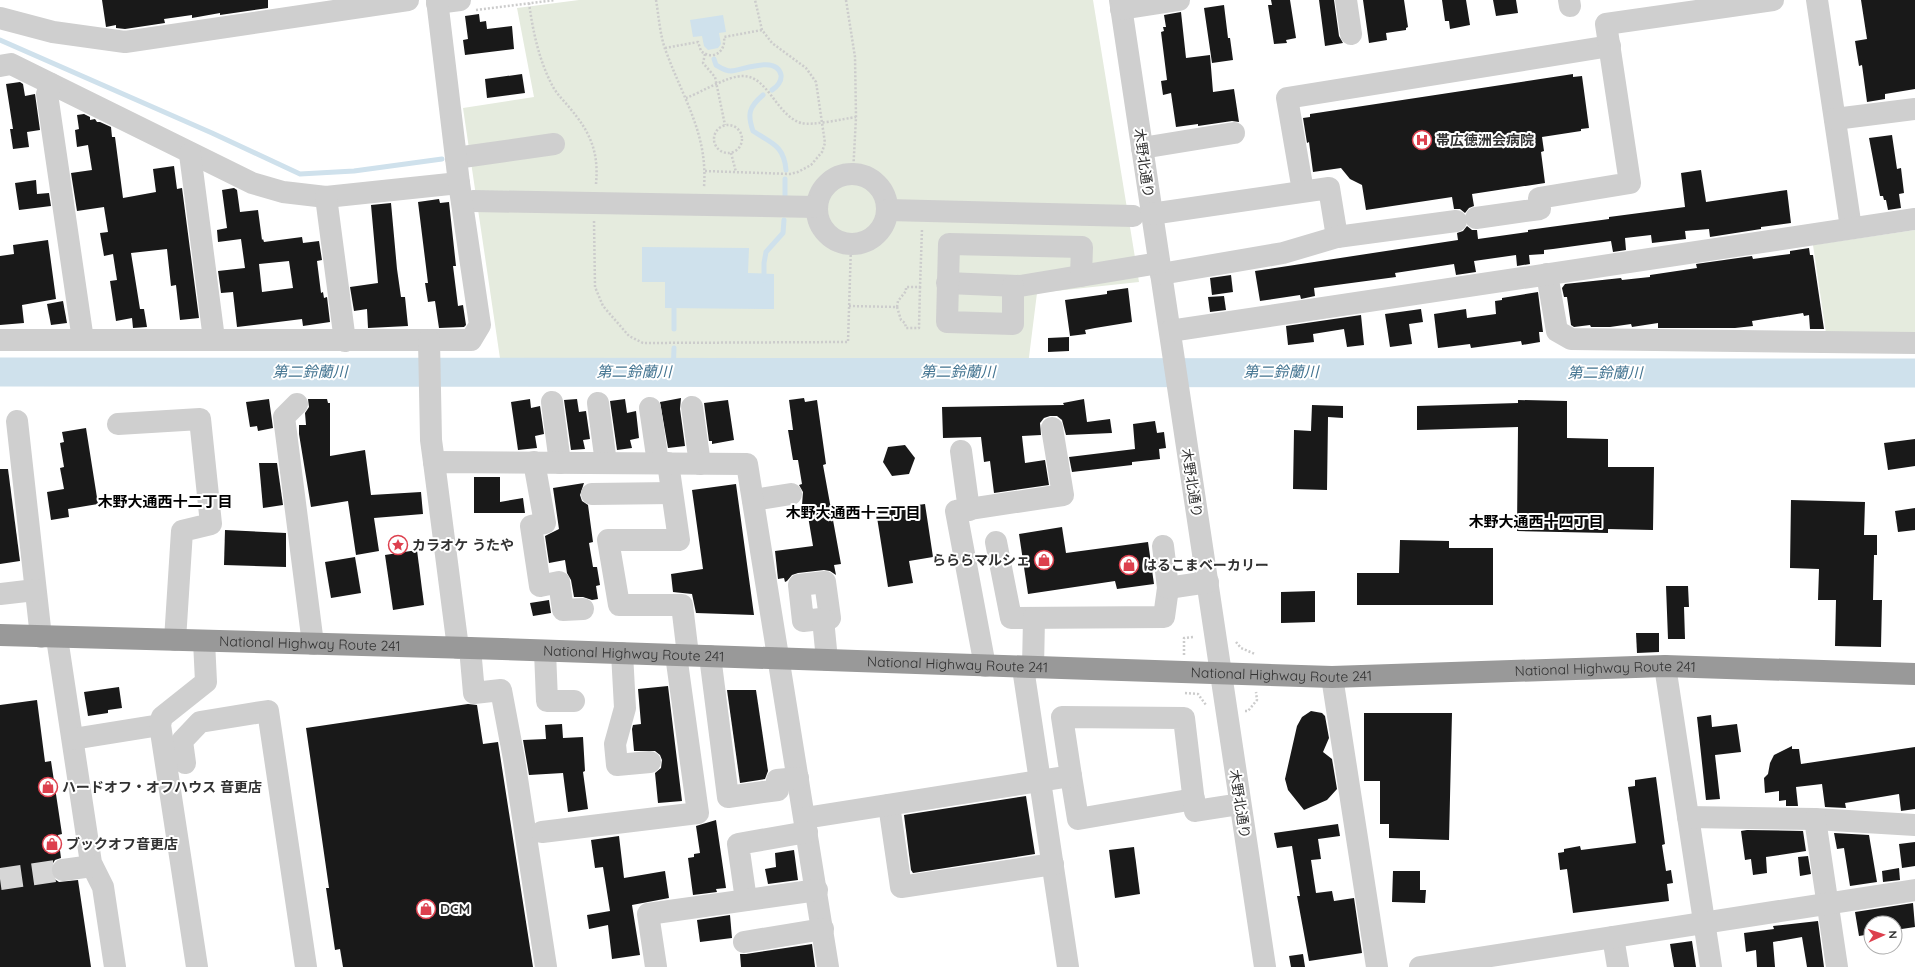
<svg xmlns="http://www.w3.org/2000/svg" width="1915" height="967" font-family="Quicksand,'Noto Sans JP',sans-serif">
<rect width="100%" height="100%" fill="#fff"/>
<g fill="#e5ebde">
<path d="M579 0H1093L1139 282 1037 293 1028 365H501L463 108 534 97 517 8Z"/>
<path d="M1915 230V333H1826L1813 245Z"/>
</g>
<g fill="#cfe1ec">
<path d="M723 15 726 32 719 33 721 44 718 48 708 50 704 46 702 36 693 37 690 20Z"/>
<path d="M642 247 749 248 748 273 774 274V309L665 308V282H642Z"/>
</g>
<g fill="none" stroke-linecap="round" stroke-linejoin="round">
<g stroke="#cfe1ec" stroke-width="5">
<path d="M0 40 212 133 300 174 354 171 442 159"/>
<path d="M714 59 716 65C721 68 725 71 731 71 743 70 777 55 781 75 782 81 777 87 772 90"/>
<path d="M763 95C749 107 747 114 753 131 771 143 784 145 786 170"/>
<path d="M785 195V179"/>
<path d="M764 280V263L766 252 783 233 784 220"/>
<path d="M674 302V329"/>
<path d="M673 374 674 348"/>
</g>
<path stroke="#cfe1ec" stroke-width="29" d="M0 372C638 374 1277 371 1915 373"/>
</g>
<g fill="#191919" fill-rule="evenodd">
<path d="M102 0H268V8L220 15V13L192 18V15L164 19 165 23 125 29 116 28V25L106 27Z"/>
<path d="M1271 0H1290L1296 38 1286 40 1287 43 1274 44 1268 5H1272Z"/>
<path d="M1319 0H1334L1339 36 1343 43 1325 46Z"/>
<path d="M1363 0H1404L1408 27 1406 28V30L1386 33 1387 40 1369 43Z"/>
<path d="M1442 0H1466L1470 25 1450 29 1449 21H1445Z"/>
<path d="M1493 0H1516L1518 13 1496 16Z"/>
<path d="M1861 0H1915V89L1885 94V99L1867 102 1862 65 1859 66 1855 41 1867 39Z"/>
<path d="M1224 5 1228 38H1230L1233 60 1212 63 1204 8Z"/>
<path d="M1181 12 1186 58 1210 55 1213 92 1234 89 1239 122 1232 121 1198 126V124L1176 127 1171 93 1163 95 1161 81 1167 80 1161 32 1164 31 1163 27H1166L1164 15Z"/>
<path d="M479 14 480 22 486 21 487 29 512 26 514 49 465 55 463 40 468 39 465 16Z"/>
<path d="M522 74 525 93 487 98 485 79Z"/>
<path d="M1573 74V77L1582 76 1589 128 1581 129V131L1542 137 1544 151 1541 152 1545 183 1472 194 1474 206 1469 208 1465 213 1460 209H1454L1452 197 1366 210 1362 185 1350 179 1341 168 1313 172 1309 142 1307 143 1303 118 1310 117V114Z"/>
<path d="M20 82 23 84 25 96 35 94 40 130 27 132 29 147 13 149 10 129H13L6 84Z"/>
<path d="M84 114 90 117V120L95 119 97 122H100L111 127 112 137H115L123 198 156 192 153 169 174 166 177 189 182 188 199 318 180 320 176 285 171 286 167 249 131 253 140 309H144L147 327 133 328 132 318 116 321 110 281 117 280 113 254 104 256 100 233 108 232 104 207 77 211 71 173 92 170 88 145 77 147 75 130 79 129 77 115Z"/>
<path d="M1892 135 1897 169 1901 168 1904 193 1899 194 1901 208 1888 210 1886 200H1884L1883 196H1880L1869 138Z"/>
<path d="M1701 170 1706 202 1787 190 1791 223 1761 227V229L1710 237 1709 229 1685 231 1686 239 1652 243 1651 235 1625 238 1626 250 1613 252 1611 241 1553 249 1544 250V254L1529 255 1530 264 1517 266 1516 255 1474 261 1476 272 1456 275 1454 264 1395 273 1396 277 1314 288 1315 296 1301 299 1300 295 1260 301 1255 271 1458 240 1457 233 1463 231 1467 226 1472 230H1477L1478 239 1528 232V230L1609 219V217L1685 207 1681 173Z"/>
<path d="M36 180 37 194 49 193 51 206 19 210 15 183Z"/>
<path d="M234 188 237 190 240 212 258 210 262 240 263 239 264 242 302 237 303 243 319 241 322 260 317 261 321 293 323 292 324 298 327 297 330 322 303 326 302 319 237 327 233 292 221 293 218 271 245 268 241 239 218 242 217 230 227 228 222 190ZM289 261 293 288 262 292 259 264Z"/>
<path d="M439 199 440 203 449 202 456 266H453L458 306 463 305 466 325 464 327 439 328 435 301 428 302 425 283H428L418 202Z"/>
<path d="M391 203 397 269 401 297H405L408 326 368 328 367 309 354 311 350 287 378 283 371 205Z"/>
<path d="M48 240 56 299 22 305 24 323 0 325V256L14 254 13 245Z"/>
<path d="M1809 248 1810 255H1813L1824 329H1810L1809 315 1804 316 1803 313 1752 321 1753 326 1735 328H1658V323L1632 327 1631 324 1610 327H1591L1590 325 1574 327 1571 325 1567 297H1564L1562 288 1565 284 1621 278 1622 280 1650 277V275L1697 268 1696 264 1752 256 1753 259 1790 254V251Z"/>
<path d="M1231 275 1233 292 1212 295 1210 278Z"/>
<path d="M1128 288 1132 322 1095 328 1085 330 1086 334 1070 336 1065 300 1107 294V291Z"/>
<path d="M1538 292 1543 332H1539L1540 342 1522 345 1521 341 1471 348 1470 344 1438 348 1434 314 1466 309 1467 318 1496 314 1495 301 1502 300V298Z"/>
<path d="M1224 296 1226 310 1210 312 1208 297Z"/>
<path d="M63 301 67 323 51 325 47 304Z"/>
<path d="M1421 309 1423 322 1409 324 1412 344 1390 347 1385 314Z"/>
<path d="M1361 315 1364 345 1347 347 1344 329 1313 334 1314 342 1288 345 1286 326Z"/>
<path d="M1069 337V351L1048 352V338Z"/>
<path d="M681 398 680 409 685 446 668 448 660 402Z"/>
<path d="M804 398 805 402 817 400 826 464 823 465 841 564 834 565 836 575 830 571 824 570 798 573 792 575 787 581 785 582 784 578 778 579 775 551 813 546 808 516H804L802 505 803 492 799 485 802 484 798 460H793L788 430H793L789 400Z"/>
<path d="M269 399 273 428 258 431 257 426 250 427 246 402Z"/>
<path d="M308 399H327L328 403H330V456L365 450 371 495 421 492 423 514 374 518 379 551 356 555 348 501 311 507 299 434V425H306L305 413 309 407Z"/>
<path d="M530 399 531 408 540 406 544 434 535 436 537 448 518 450 511 402Z"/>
<path d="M577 399 579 412 586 411 590 439 583 440 585 449 571 450 564 400Z"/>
<path d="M625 399 627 413 636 411 639 438 630 440 632 448 617 450 610 401Z"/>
<path d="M1084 399 1087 422 1110 419 1112 433 1066 435 1062 420 1057 416H1050L1044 418 1040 423 1041 435 1022 436 1025 463 1045 460 1049 485 994 493 990 461 984 462 981 437 943 438 942 407 1064 405 1063 403Z"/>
<path d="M728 400 734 440 712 444V441H709L704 403Z"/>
<path d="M1518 400 1567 401V438L1608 439V467H1654L1653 530 1608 529V533L1517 531 1518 427 1417 430V406L1518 403Z"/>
<path d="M1312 405 1343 406V418L1328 417 1327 490 1293 489 1294 430 1311 431Z"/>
<path d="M1155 421 1157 433 1164 432 1166 448 1159 449 1160 459 1132 462V465L1072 472 1069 457 1135 449 1133 424Z"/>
<path d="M86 428 98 504 68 509 69 517 51 520 47 492 64 489 60 468 64 467 60 443 64 442 62 432Z"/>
<path d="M1915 439V466L1888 470 1884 443Z"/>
<path d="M905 445 915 458 909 474 892 476 883 462 888 447Z"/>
<path d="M259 463H277L283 505 263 508Z"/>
<path d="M0 469H8L20 561 0 564Z"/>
<path d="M474 477H500V502L523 498 525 513H474Z"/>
<path d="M584 483 580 495 582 501 588 505 593 542 589 543 593 567H597L600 585 596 586 598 599 592 600 583 597H574L571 580 567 573 565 560 549 563 545 536 559 529 553 488Z"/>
<path d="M736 484 754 615 696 613 692 594 673 592 671 574 703 569 692 490Z"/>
<path d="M1791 500 1865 502 1864 535H1877V555H1874L1873 600H1882L1881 647 1835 646 1836 600H1818L1819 569 1790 568Z"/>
<path d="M925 504 933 557 909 561 913 583 888 587 876 511Z"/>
<path d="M1915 508V530L1898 532 1895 511Z"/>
<path d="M1062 527 1066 553 1148 542 1154 584 1117 589 1115 581 1028 594 1019 534Z"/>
<path d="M225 530 286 533V567L224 565Z"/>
<path d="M1400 540 1449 541V548H1493V605H1357V573H1399Z"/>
<path d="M417 550 424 605 393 610 385 555Z"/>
<path d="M355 557 361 593 331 598 325 562Z"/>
<path d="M1666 586H1688L1689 607H1684L1685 639H1668Z"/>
<path d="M1315 591V622L1281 623V592Z"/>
<path d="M549 600 551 613 533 616 530 603Z"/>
<path d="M1636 633H1659V652L1637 653Z"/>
<path d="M668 686 682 801 658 803 655 773 661 768 662 760 660 755 655 751H634L632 729 633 725 641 724 638 689Z"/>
<path d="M119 687 122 708 108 710V713L88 716 84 692Z"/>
<path d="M727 690H756L768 771 765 779 740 783Z"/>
<path d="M37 700 45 762 51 761 62 834 58 835 61 858 55 860 52 865 51 872 53 878 59 882 78 880 91 967H0V705Z"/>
<path d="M468 704 477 705 483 744 498 742 533 967H343L340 949 335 950 326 888H329L306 728Z"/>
<path d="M1311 711 1322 713 1325 716 1329 738 1323 752 1332 759 1337 789 1327 800 1304 810 1288 790 1285 779 1297 726 1302 717Z"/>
<path d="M1364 713H1452L1449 840 1389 838V824H1380V781H1364Z"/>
<path d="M1711 715 1712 727 1737 724 1741 752 1715 755 1720 799 1706 800 1697 717Z"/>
<path d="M562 724 563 738 583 737 585 771 583 772 588 809 568 812 563 773 529 775 523 740 546 739 545 725Z"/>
<path d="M1792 746V749H1799L1801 764 1915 747V809L1901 811 1899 794 1845 803 1846 808 1825 807 1822 784 1796 787 1798 806H1786V800L1779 801V791L1765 793 1764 778 1768 774 1770 763 1774 755Z"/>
<path d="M1656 777 1665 844 1662 845 1666 871 1671 870 1673 883 1667 884 1669 901 1573 913 1567 869 1560 870 1558 853 1564 852V849L1580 846 1581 850 1636 843 1628 787 1635 786V780Z"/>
<path d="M1026 796 1035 854 913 873 911 870 904 815Z"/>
<path d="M716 820 726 888 716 889 717 892 693 895 688 858 694 857V854L700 853 696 826Z"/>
<path d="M1338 824 1340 836 1318 839 1321 859 1311 860 1316 893 1332 891 1334 901 1354 898 1362 953 1309 961 1297 896H1300L1292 846 1277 848 1274 833Z"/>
<path d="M1747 830 1803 831 1806 851 1766 857 1767 873 1753 875 1751 859 1745 860 1741 831Z"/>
<path d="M1834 833 1869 835 1877 882 1850 886 1844 848 1837 849Z"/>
<path d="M619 836 624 878 665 871 669 898 632 905 640 955 612 959 608 925 589 929 587 915 610 911 603 867 595 868 591 840Z"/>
<path d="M1915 842V866L1902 868 1899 844Z"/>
<path d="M1134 847 1140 894 1115 898 1109 850Z"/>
<path d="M794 850 798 880 768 884 765 869 776 867 775 853Z"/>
<path d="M1808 856 1811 874 1800 876 1798 857Z"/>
<path d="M1899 868 1900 880 1883 882 1882 871Z"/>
<path d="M1393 871H1420V890H1426L1425 903 1392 902Z"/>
<path d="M1913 903 1915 927 1895 930V923H1871V934L1859 936 1855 912Z"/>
<path d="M730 915 732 938 700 942 697 920Z"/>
<path d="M1818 921 1824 967H1807L1802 937 1773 942 1775 967H1757L1756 950 1746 952 1744 933 1774 929 1773 926Z"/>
<path d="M1692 941 1696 967H1674L1670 944Z"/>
<path d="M812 944 815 967H741L740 954H746Z"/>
<path d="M1303 954 1305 967H1291L1289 956Z"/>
</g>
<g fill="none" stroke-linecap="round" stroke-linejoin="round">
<path stroke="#d6d6d6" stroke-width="22" stroke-dasharray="22 11" stroke-linecap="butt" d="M0 879 63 870"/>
<g stroke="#ccc" stroke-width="2.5" stroke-dasharray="2 2" stroke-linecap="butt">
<path d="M656 0C659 17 660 38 667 54 684 100 708 135 704 187"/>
<path d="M846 0 855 57 856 117 853 174"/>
<path d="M529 3C533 32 539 60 552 85 556 93 563 100 569 107 590 132 599 151 596 184"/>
<path d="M476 10 555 0"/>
<path d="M665 48 698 42 701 51C713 61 726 52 724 37L762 30"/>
<path d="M705 54 703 63 715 77 725 125"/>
<path d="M686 98C702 92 727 76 743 76 768 76 776 115 801 123 812 126 843 119 856 117"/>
<circle cx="728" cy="139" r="14"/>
<path d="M731 153 736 172"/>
<path d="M705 171 790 174 798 172 811 165 822 152 825 143 816 82 806 68 772 43 762 30 755 0"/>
<path d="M594 221 595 287 603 306 629 336 643 343 848 342 851 245"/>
<path d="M849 306 897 307 898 301 906 291V287H920L922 229"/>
<path d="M897 307 901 320 905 323 906 328H919L920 287"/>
<path d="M1236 642 1241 648 1255 654"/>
<path d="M1184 655V638L1194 637"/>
<path d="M1185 693 1198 694 1206 705"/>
<path d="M1245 711H1248L1257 700 1256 692"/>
</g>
<g stroke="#cfcfcf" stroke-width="22">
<path d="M1120 0 1265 967"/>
<path d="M1346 0 1351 34"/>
<path d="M1569 0 1570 6"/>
<path d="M1817 0 1851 228"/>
<path d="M437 3 460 0"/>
<path d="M1121 9 1179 0"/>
<path d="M0 18 53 32 125 42 408 0"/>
<path d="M0 66 11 64 252 183 283 192 326 197 459 183"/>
<path d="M51 84 47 94 83 340"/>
<path d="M1835 119 1915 109"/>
<path d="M1142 148 1234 133"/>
<path d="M190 154 214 339"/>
<path d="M456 158 554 144"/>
<circle cx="852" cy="209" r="35"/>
<path d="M1303 191 1287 98 1610 46"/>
<path d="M326 197 345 341"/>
<path d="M473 201 816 207"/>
<path d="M888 210 1133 216"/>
<path d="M1151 214 1329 188 1337 237"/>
<path d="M1476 218 1540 209 1539 198 1630 183 1606 24 1773 0"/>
<path d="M1161 274 1283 253 1337 237 1456 221"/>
<path d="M1547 274 1557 331 1571 339 1915 343"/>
<path d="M947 283 1020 286 1159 263"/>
<path d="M1013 286V324L947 322 949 244 1082 247 1081 276"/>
<path d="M1170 331 1915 219"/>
<path d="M0 340H471L480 325 459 183 437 0"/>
<path d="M429 340 431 440 434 462"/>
<path d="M552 402 560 463"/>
<path d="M598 403 606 463"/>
<path d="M297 404 284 417 313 644"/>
<path d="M692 407 700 464"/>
<path d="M650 408 658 463"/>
<path d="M17 421 41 637"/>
<path d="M118 424 200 419 211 524 182 531 175 640"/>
<path d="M961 451 969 510"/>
<path d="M534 462 545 523 531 526 540 586 559 582 563 610 583 609"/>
<path d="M668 463 679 540H608L619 605H682L688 655"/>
<path d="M592 494 672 493"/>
<path d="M753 500 791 494"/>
<path d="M996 542 1011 618 1164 617 1168 588 1163 546"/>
<path d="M825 582 830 618 803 621 799 585Z"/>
<path d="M1168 588 1208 582"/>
<path d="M0 594 35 590"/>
<path d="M823 619 827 660"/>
<path d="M57 638 91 863 103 887 115 967"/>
<path d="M458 648 434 462 747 464 828 967"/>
<path d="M470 648 474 693 501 690 514 759 546 967"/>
<path d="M545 651 547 701H574"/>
<path d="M622 653 625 708 615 744 617 765 650 762"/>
<path d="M710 656 728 797 778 790 777 780 798 778"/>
<path d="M985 666 956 511 1063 495 1052 428"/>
<path d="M1665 666 1711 967"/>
<path d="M1023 668 1068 967"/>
<path d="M1033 668 1034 618"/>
<path d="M1332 677 1377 967"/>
<path d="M73 739 160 725"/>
<path d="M185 763 182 741 200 722 268 711 306 967"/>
<path d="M1071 776 1078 819 1194 799"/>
<path d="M889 805 901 887 1053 864"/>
<path d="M1688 817 1815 819 1915 825"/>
<path d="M805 818 1071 776 1062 717 1184 718 1195 811 1240 804"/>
<path d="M1815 819 1837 967"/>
<path d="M542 832 698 813 676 655"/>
<path d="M63 870 92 866"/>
<path d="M746 900 738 844 807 832"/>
<path d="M1613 937 1618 967"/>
<path d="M744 942 823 929"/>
<path d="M197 967 160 725 162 717 206 682 204 641"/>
<path d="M656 967 648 914 817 890"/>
<path d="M1420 967 1915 890"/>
</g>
<path stroke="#999" stroke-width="22" id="s1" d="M0 635 470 648 1332 677 1665 666 1915 674"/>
</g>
<defs>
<symbol id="hospital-ring" viewBox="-11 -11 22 22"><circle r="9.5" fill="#fff" stroke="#dd404e" stroke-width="1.5"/><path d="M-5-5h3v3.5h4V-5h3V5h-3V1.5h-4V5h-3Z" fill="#dd404e"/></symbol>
<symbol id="sight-ring" viewBox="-11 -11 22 22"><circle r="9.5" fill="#fff" stroke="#dd404e" stroke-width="1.5"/><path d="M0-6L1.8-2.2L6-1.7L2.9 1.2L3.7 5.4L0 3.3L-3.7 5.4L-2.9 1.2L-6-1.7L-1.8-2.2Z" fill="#dd404e"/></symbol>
<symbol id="shop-ring" viewBox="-11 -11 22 22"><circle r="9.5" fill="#fff" stroke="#dd404e" stroke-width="1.5"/><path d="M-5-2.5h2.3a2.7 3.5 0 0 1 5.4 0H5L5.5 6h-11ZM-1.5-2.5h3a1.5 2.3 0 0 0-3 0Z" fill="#dd404e"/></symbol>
</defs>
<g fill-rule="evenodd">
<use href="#hospital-ring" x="1411" y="129" width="22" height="22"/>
<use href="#sight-ring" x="387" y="534" width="22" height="22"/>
<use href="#shop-ring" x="1033" y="549" width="22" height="22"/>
<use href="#shop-ring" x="1118" y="554" width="22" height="22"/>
<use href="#shop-ring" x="37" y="776" width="22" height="22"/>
<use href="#shop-ring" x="41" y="833" width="22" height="22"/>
<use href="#shop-ring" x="415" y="898" width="22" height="22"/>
</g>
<g text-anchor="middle" stroke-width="4" stroke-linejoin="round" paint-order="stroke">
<g font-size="14" font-weight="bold" fill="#323232" stroke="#fff" text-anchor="start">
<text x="1436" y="145">帯広徳洲会病院</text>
<text x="412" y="550">カラオケ うたや</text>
<text x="1030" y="565" text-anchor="end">らららマルシェ</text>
<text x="1143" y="570">はるこまベーカリー</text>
<text x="62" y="792">ハードオフ・オフハウス 音更店</text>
<text x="66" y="849">ブックオフ音更店</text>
<text x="440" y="914">DCM</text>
</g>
<g font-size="14" fill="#323232" stroke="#fff">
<text transform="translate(1144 163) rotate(82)" y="5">木野北通り</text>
<text transform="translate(1192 483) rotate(81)" y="5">木野北通り</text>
<text dy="5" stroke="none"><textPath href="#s1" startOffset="310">National Highway Route 241</textPath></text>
<text dy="5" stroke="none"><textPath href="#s1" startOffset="634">National Highway Route 241</textPath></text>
<text dy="5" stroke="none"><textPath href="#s1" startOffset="958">National Highway Route 241</textPath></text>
<text dy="5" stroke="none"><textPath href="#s1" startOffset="1606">National Highway Route 241</textPath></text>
<text dy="5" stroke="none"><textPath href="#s1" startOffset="1282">National Highway Route 241</textPath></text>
<text transform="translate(1240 804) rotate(81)" y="5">木野北通り</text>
</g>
<g font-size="15" font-style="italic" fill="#437491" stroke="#fff">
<text x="310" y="377">第二鈴蘭川</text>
<text x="634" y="377">第二鈴蘭川</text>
<text x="958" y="377">第二鈴蘭川</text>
<text x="1281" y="377">第二鈴蘭川</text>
<text x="1605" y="378">第二鈴蘭川</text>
</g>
<g font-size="15" font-weight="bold" fill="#000" stroke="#fff">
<text x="165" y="507">木野大通西十二丁目</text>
<text x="853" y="518">木野大通西十三丁目</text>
<text x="1536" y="527">木野大通西十四丁目</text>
</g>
</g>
<g transform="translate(1883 935) rotate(87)"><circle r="19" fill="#ffffff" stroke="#adadad"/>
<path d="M0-3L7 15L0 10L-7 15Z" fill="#dd404e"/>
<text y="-6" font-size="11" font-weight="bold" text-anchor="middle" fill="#323232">N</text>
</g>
</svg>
